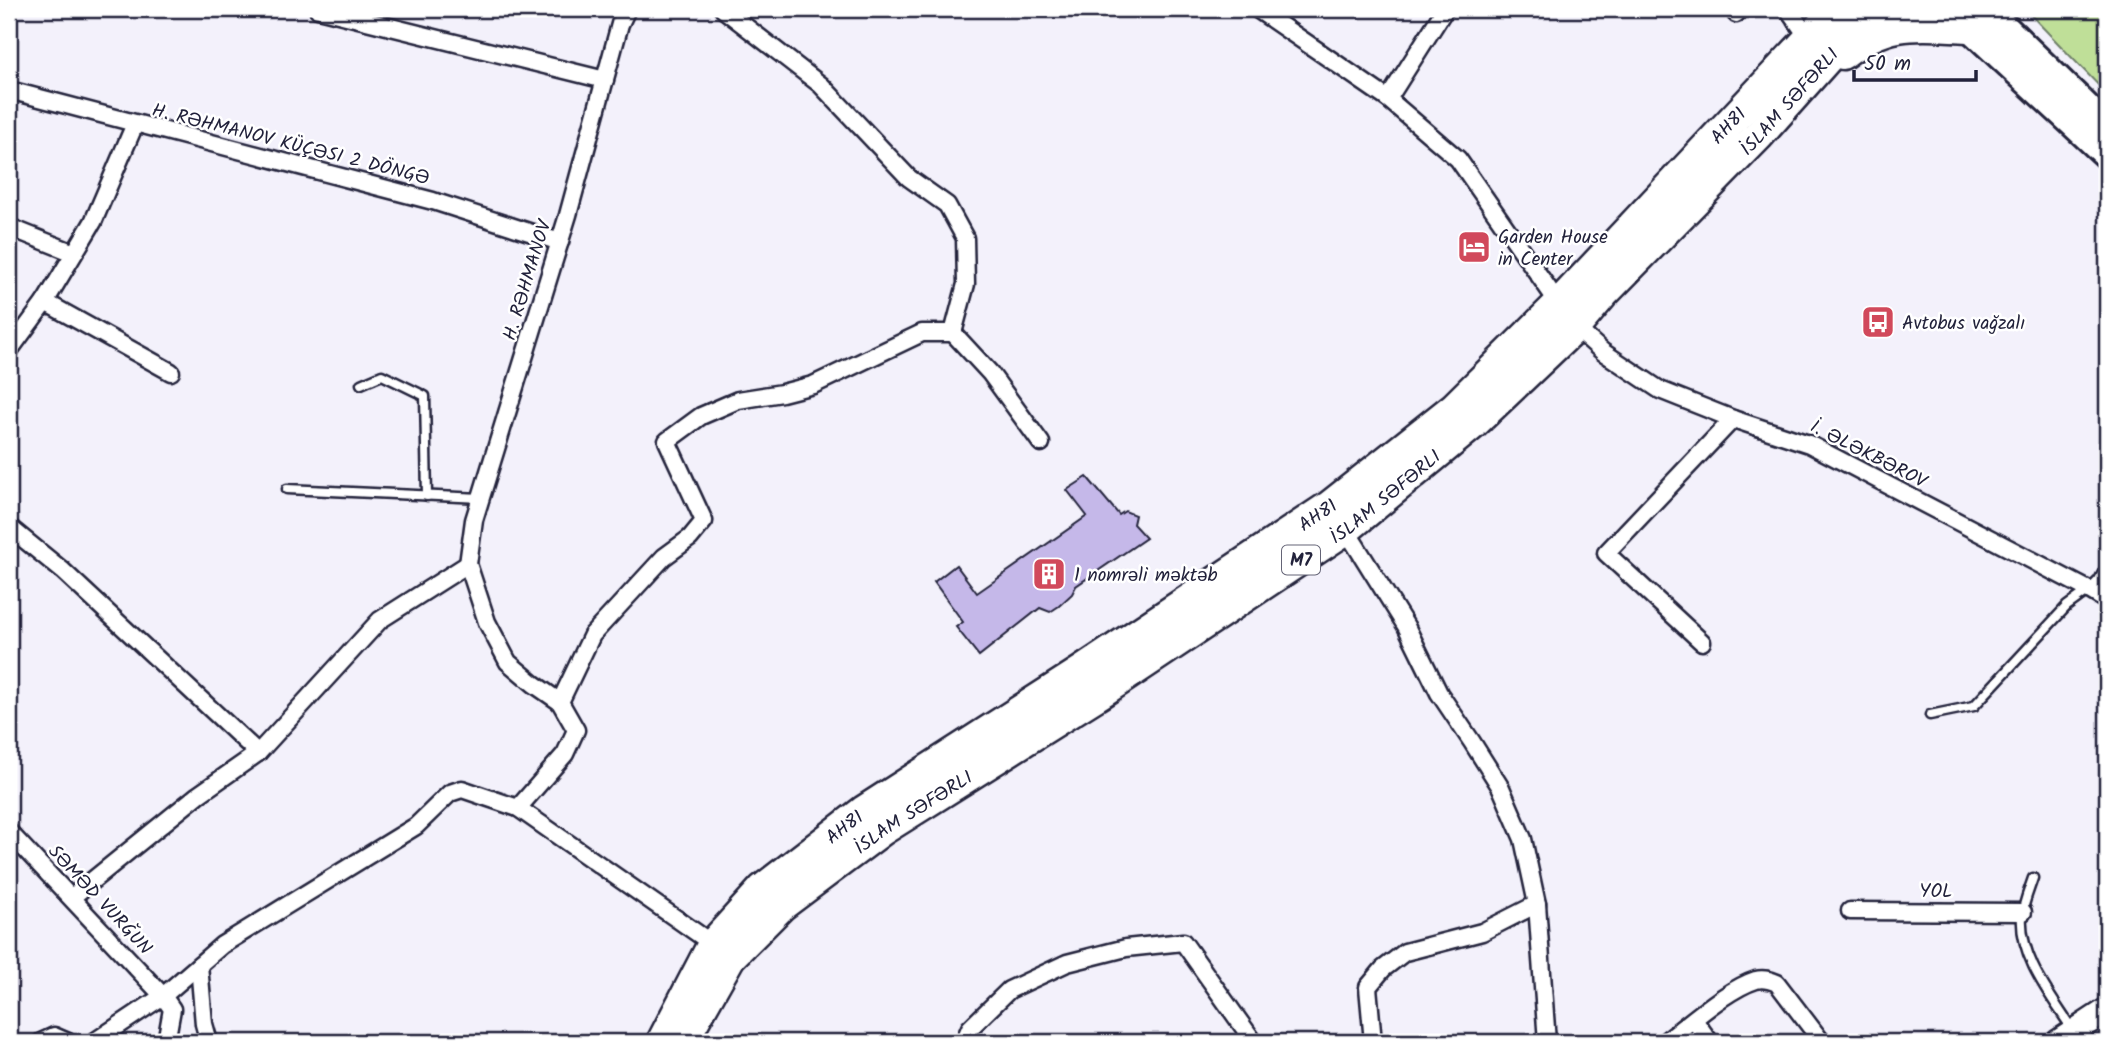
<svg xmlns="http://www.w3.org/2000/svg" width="2116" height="1051" font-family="Kalam,sans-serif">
<rect width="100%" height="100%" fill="#f3f1fb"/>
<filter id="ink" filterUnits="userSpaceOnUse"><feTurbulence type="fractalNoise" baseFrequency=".0143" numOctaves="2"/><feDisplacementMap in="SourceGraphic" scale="14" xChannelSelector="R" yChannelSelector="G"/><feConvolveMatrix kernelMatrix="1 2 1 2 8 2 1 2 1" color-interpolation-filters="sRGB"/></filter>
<g filter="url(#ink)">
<path fill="#bfdf98" stroke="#70806a" stroke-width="2" d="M2025 9H2107V94Z"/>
<path fill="#c5b8e9" stroke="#22223b" stroke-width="2" d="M1087 477 1119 515 1125 511 1135 515 1133 524 1146 538 1076 586 1072 594 1059 606 1050 612 1040 608 979 656 956 627 963 622 934 582 956 565 977 593 1087 516 1067 490Z"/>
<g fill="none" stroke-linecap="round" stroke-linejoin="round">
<defs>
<g id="lane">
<path d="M361 384 382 375 425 396 427 496"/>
<path d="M287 489 481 498"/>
<path d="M1930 715 1974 706 2067 606 2089 590 2099 580 2107 565"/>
<path d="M2033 878C2029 890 2023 904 2022 916 2019 957 2051 996 2072 1029"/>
</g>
<g id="street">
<path d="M318 9 605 80"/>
<path d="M723 9 821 85 909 178 947 205 965 238 966 284 953 333"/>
<path d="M1257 9 1388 99 1458 159 1575 327 1603 352 1660 390 1733 419 1809 444 2089 590 2107 601"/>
<path d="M1788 9 1805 33"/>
<path d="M1736 14 1739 9"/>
<path d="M9 90 433 201 560 242"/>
<path d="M1388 99 1445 9"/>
<path d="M9 227 74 253"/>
<path d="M45 302 171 372"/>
<path d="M9 351 45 302 93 222 135 124"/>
<path d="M1343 525 1406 626 1439 693 1472 742 1501 788 1523 839 1537 904 1547 1042"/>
<path d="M9 527 63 571 258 753"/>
<path d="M1702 642 1606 553 1733 419"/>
<path d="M560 702 592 635 664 557 690 538 704 521 667 441 701 416 738 400 782 393 813 385 922 333H953L990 373 1041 443"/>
<path d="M518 808 565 754 576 730 560 702 534 684 508 662 487 622 468 564 474 520 568 215 620 24 627 9"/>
<path d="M9 832 163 996 172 1009 166 1042"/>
<path d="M72 897 198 795 258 753 380 620 468 564"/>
<path d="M1850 911 2023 912"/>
<path d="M199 965 204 1024 209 1042"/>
<path d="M1694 1020 1710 1042"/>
<path d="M41 1042 54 1036 68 1042"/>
<path d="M94 1042 163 996 222 945 416 826 450 793 462 789 518 808 717 947"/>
<path d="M964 1042 970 1028 1009 990 1067 963 1126 948 1183 942 1254 1042"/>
<path d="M1373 1042 1368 987 1383 969 1405 952 1482 932 1537 904"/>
<path d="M1664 1042C1689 1024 1727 989 1756 980 1764 978 1770 980 1777 983L1822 1042"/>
</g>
<path id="secondary" d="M2058 1042 2107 1010"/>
<g id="primary">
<path d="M1947 9 1969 27 2107 155"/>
<path d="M1986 9 2107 127"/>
</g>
<g id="highway">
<path d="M1842 54C1888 19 1915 24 1969 27"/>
<path id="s1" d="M662 1042 713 944 763 889 864 811 1082 671 1330 506 1455 407 1559 304 1837 9"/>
<path id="s2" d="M682 1042 730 957 782 905 882 830 1100 693 1346 529 1473 424 1575 327 1604 293 1758 136 1871 9"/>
</g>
</defs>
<use href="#lane" stroke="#22223b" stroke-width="13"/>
<use href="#street" stroke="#22223b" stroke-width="21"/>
<use href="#secondary" stroke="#22223b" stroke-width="28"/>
<use href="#primary" stroke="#22223b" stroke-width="32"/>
<use href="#highway" stroke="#22223b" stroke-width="35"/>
<use href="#lane" stroke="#fff" stroke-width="8"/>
<use href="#street" stroke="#fff" stroke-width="16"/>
<use href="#secondary" stroke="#fff" stroke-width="23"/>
<use href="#primary" stroke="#fff" stroke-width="26"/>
<use href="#highway" stroke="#fff" stroke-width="30"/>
</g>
</g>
<defs>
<symbol id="hotel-square" viewBox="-11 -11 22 22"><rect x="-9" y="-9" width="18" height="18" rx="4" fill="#d1495b" stroke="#fff"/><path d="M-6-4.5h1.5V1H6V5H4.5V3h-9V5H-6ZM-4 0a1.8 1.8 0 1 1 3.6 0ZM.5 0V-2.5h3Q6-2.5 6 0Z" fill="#fff"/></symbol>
<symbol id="bus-square" viewBox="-11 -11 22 22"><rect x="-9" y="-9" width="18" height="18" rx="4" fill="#d1495b" stroke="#fff"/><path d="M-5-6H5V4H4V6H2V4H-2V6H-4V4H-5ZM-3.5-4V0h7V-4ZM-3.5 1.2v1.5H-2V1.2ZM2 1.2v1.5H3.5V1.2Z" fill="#fff"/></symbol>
<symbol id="building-square" viewBox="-11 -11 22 22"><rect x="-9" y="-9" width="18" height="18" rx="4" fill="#d1495b" stroke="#fff"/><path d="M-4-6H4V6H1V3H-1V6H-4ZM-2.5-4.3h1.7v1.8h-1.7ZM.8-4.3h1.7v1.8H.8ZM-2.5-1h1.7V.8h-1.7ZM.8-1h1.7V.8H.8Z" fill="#fff"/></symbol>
</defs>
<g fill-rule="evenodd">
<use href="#hotel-square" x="1455" y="228" width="38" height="38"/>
<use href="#bus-square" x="1859" y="303" width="38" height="38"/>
<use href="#building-square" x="1030" y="555" width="38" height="38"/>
</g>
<g text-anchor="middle" stroke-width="5" stroke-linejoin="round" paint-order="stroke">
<rect fill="#fff" stroke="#646476" stroke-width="2" x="1282" y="545.5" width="38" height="29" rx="5"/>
<g font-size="18" font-weight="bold" fill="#22223b">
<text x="1301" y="566">M7</text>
</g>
<g font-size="19" fill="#22223b" stroke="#fff">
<text dy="7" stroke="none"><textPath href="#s2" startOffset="1466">İSLAM SƏFƏRLI</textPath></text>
<text dy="7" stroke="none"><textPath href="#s1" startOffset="1421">AH81</textPath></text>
<text transform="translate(291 143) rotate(14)" y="7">H. RƏHMANOV KÜÇƏSI 2 DÖNGƏ</text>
<text transform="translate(526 280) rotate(-73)" y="7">H. RƏHMANOV</text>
<text transform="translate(1869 453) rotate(27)" y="7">İ. ƏLƏKBƏROV</text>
<text dy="7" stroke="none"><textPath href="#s2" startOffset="900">İSLAM SƏFƏRLI</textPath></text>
<text dy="7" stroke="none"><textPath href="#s1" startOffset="854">AH81</textPath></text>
<text dy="7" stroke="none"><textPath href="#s2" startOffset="332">İSLAM SƏFƏRLI</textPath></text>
<text dy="7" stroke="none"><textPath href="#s1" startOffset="287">AH81</textPath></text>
<text x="1936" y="897">YOL</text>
<text transform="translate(101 899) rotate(47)" y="7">SƏMƏD VURĞUN</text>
</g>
<g font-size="19" fill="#22223b" stroke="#fff" text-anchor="start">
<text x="1498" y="243">Garden House<tspan x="1498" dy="22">in Center</tspan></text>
<text x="1902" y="329">Avtobus vağzalı</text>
<text x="1074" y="581">1 nomrəli məktəb</text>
</g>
</g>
<rect width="2116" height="1051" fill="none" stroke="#fff" stroke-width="35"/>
<rect x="18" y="18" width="2081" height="1016" fill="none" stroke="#22223b" stroke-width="2.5" filter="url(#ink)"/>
<path d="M1854 70v10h122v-10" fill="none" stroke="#22223b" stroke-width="3.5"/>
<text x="1864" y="70" font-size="21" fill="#22223b" stroke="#ffffff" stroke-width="5" paint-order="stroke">50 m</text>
</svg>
